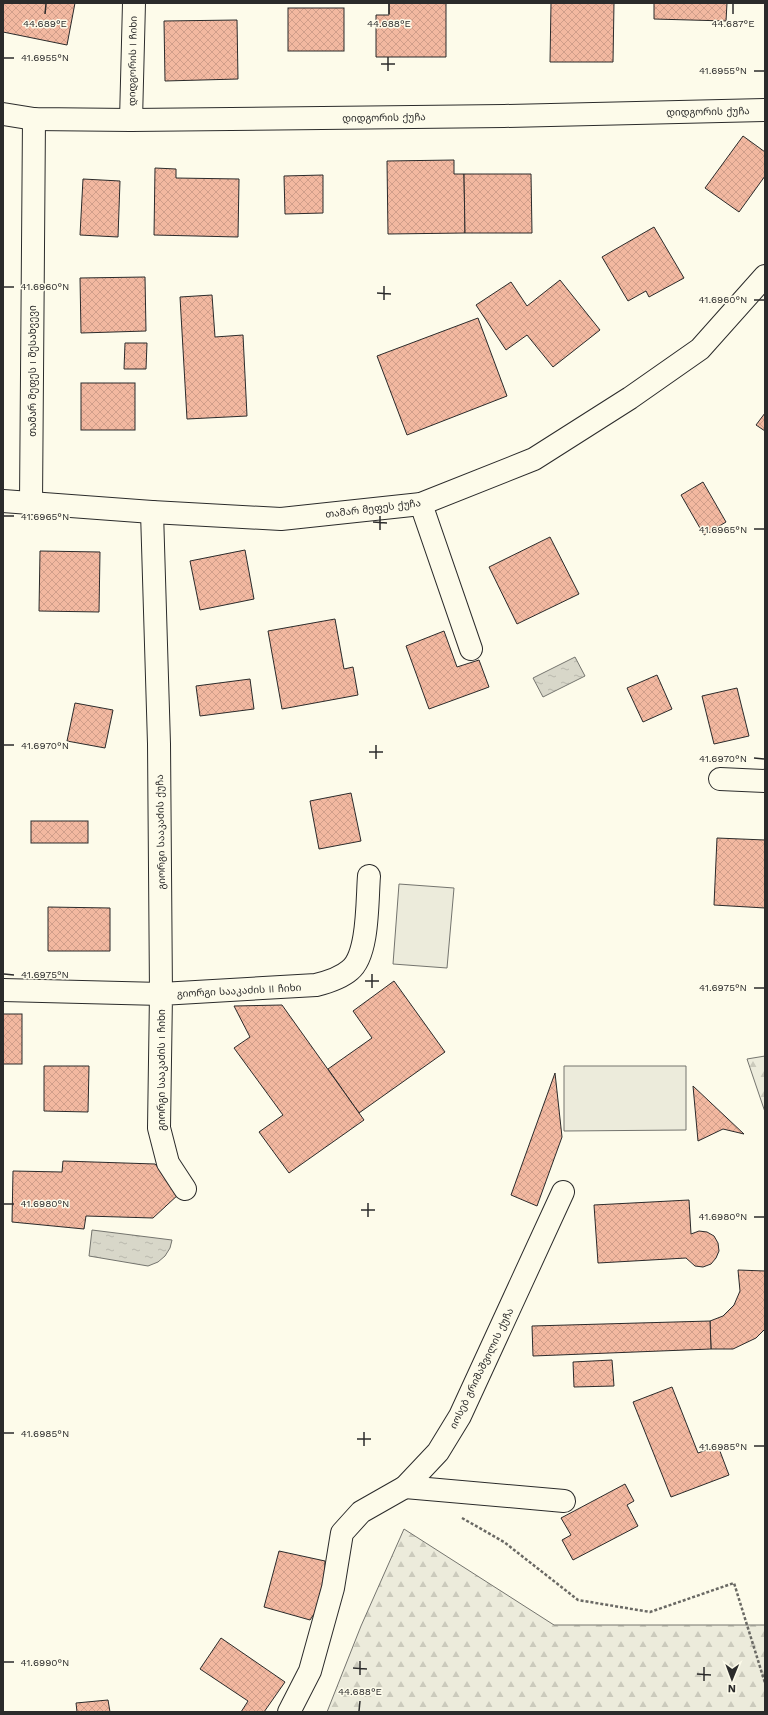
<svg xmlns="http://www.w3.org/2000/svg" width="768" height="1715" font-family="'Work Sans','Noto Sans Georgian',sans-serif">
<defs>
<pattern id="forest-firs" width="22" height="20" patternUnits="userSpaceOnUse"><rect width="22" height="20" fill="#ecebdb"/><path d="M5 1l3.5 6h-7zM16 11l3.5 6h-7z" fill="#cbcabc"/></pattern>
<pattern id="water-ripples" width="26" height="14" patternUnits="userSpaceOnUse"><rect width="26" height="14" fill="#d8d7c9"/><path d="M2 4q2-2 4 0t4 0M15 11q2-2 4 0t4 0" fill="none" stroke="#bab9ad"/></pattern>
<pattern id="building-cross-hatch" width="8" height="8" patternUnits="userSpaceOnUse"><rect width="8" height="8" fill="#f2b8a0"/><path d="M0 0l8 8M0 8l8-8" fill="none" stroke="#d09e8a"/></pattern>
</defs>
<rect width="100%" height="100%" fill="#fdfbea"/>
<g fill="#ecebdb" stroke="#74746e">
<path d="M399 884 454 888 447 968 393 964Z"/>
<path d="M564 1066H686V1130L564 1131Z"/>
</g>
<g fill="url(#forest-firs)" stroke="#74746e">
<path d="M765 1056V1112L747 1059Z"/>
<path d="M404 1529 554 1625H765V1712H327L361 1626Z"/>
</g>
<g fill="url(#water-ripples)" stroke="#74746e">
<path d="M575 657 585 676 543 697 533 678Z"/>
<path d="M92 1230 172 1240 170 1248 165 1256 158 1262 148 1266 89 1256Z"/>
</g>
<g fill="url(#building-cross-hatch)" stroke="#2b2b2b">
<path d="M3 3H75L67 45 3 32Z"/>
<path d="M389 3H446V57H376V15H389Z"/>
<path d="M551 3H614L613 62H550Z"/>
<path d="M654 3H727L726 21 654 19Z"/>
<rect x="288" y="8" width="56" height="43"/>
<path d="M237 20 238 79 165 81 164 21Z"/>
<path d="M743 136 765 152V176L739 212 705 188Z"/>
<path d="M454 160V174H464L465 233 388 234 387 161Z"/>
<path d="M155 168 176 169V178L239 179 238 237 154 235Z"/>
<path d="M464 174H531L532 233H465Z"/>
<path d="M323 175V213L285 214 284 176Z"/>
<path d="M83 179 120 181 118 237 80 235Z"/>
<path d="M654 227 684 278 649 297 646 291 628 301 602 257Z"/>
<path d="M145 277 146 331 81 333 80 278Z"/>
<path d="M560 280 600 330 553 367 527 335 506 350 476 305 511 282 527 306Z"/>
<path d="M212 295 215 337 243 335 247 416 187 419 180 297Z"/>
<path d="M478 318 507 396 407 435 377 356Z"/>
<path d="M125 343H147L146 369H124Z"/>
<rect x="81" y="383" width="54" height="47"/>
<path d="M765 413V431L756 425Z"/>
<path d="M703 482 726 522 704 535 681 495Z"/>
<path d="M550 537 579 594 517 624 489 567Z"/>
<path d="M245 550 254 599 200 610 190 561Z"/>
<path d="M40 551 100 552 99 612 39 611Z"/>
<path d="M335 619 344 669 353 667 358 695 282 709 268 631Z"/>
<path d="M444 631 457 667 479 660 489 687 429 709 406 646Z"/>
<path d="M657 675 672 709 643 722 627 688Z"/>
<path d="M250 679 254 709 200 716 196 686Z"/>
<path d="M737 688 749 736 714 744 702 696Z"/>
<path d="M75 703 113 710 105 748 67 741Z"/>
<path d="M351 793 361 841 319 849 310 801Z"/>
<rect x="31" y="821" width="57" height="22"/>
<path d="M717 838 765 840V908L714 905Z"/>
<path d="M48 907 110 908V951H48Z"/>
<path d="M394 981 445 1052 359 1113 328 1069 372 1038 353 1011Z"/>
<path d="M282 1005 364 1120 289 1173 259 1132 283 1115 234 1048 250 1037 234 1006Z"/>
<rect x="3" y="1014" width="19" height="50"/>
<path d="M44 1066H89L88 1112 44 1111Z"/>
<path d="M555 1073 562 1137 537 1206 511 1195Z"/>
<path d="M693 1086 744 1134 723 1129 698 1141Z"/>
<path d="M63 1161 155 1164 180 1193 153 1218 86 1216 84 1229 12 1222 13 1171 62 1172Z"/>
<path d="M689 1200 691 1234 699 1231 707 1232 714 1236 718 1243 719 1251 716 1258 711 1264 703 1267 695 1266 686 1258 598 1263 594 1205Z"/>
<path d="M738 1270 765 1271V1329L756 1338 733 1349H711L710 1321 723 1316 734 1305 740 1291Z"/>
<path d="M710 1321 711 1349 533 1356 532 1326Z"/>
<path d="M612 1360 614 1386 574 1387 573 1362Z"/>
<path d="M672 1387 698 1453 718 1446 729 1475 671 1497 633 1402Z"/>
<path d="M625 1484 634 1501 627 1505 638 1526 573 1560 562 1540 571 1535 561 1518Z"/>
<path d="M279 1551 325 1561V1598L310 1620 264 1607Z"/>
<path d="M221 1638 285 1682 264 1712H241L248 1701 200 1669Z"/>
<path d="M108 1700 110 1712H77L76 1703Z"/>
</g>
<g fill="none" stroke-linecap="round" stroke-linejoin="round">
<defs>
<g id="minor">
<path d="M3 114 34 119 131 120 504 116 765 110"/>
<path d="M131 120 134 3"/>
<path d="M3 501 152 512 281 519 421 504 534 459 630 398 700 349 765 276"/>
<path d="M31 503 34 119"/>
<path d="M421 504 471 649"/>
<path d="M720 779 765 781"/>
<path d="M3 990 161 994 159 744 152 512"/>
<path d="M185 1189 168 1163 159 1128 161 994 316 985C328 982 341 978 350 970 369 955 367 899 369 876"/>
<path d="M405 1487 564 1501"/>
<path d="M289 1712 310 1671 333 1588 342 1533 361 1512 405 1487 438 1452 460 1416 563 1192"/>
</g>
</defs>
<use href="#minor" stroke="#2b2b2b" stroke-width="24"/>
<path stroke="#6a6964" stroke-width="2.5" stroke-dasharray="3 2" stroke-linecap="butt" d="M462 1518 504 1542 578 1600 650 1612 734 1583 765 1683"/>
<use href="#minor" stroke="#fdfbea" stroke-width="22"/>
</g>
<path fill="none" stroke="#2b2b2b" stroke-width="1.5" d="M45 14 46 4M389 14V4M733 14V4M4 58H14M381 64H395M388 71V57M754 71H764M4 287H14M377 293 391 294M384 300V286M754 300H764M4 516H14M373 522 387 523M754 529H764M380 530V516M4 745H14M369 752H383M754 758 764 759M376 759V745M4 974 14 975M365 981H379M372 988V974M754 988H764M4 1204H14M361 1210H375M368 1217V1203M754 1217H764M4 1433H14M357 1439H371M364 1446V1432M754 1446H764M4 1662H14M353 1668 367 1669M697 1674 711 1675M360 1675V1661M704 1681V1667M359 1711 360 1701"/>
<g text-anchor="middle" stroke-width="3" stroke-linejoin="round" paint-order="stroke">
<g font-size="10" fill="#2b2b2b" stroke="#fdfbea">
<text transform="translate(132 61) rotate(-89)" y="4">დიდგორის I ჩიხი</text>
<text transform="translate(708 111) rotate(-1)" y="4">დიდგორის ქუჩა</text>
<text transform="translate(384 117) rotate(-1)" y="4">დიდგორის ქუჩა</text>
<text transform="translate(32 371) rotate(-90)" y="4">თამარ მეფეს I შესახვევი</text>
<text transform="translate(373 508) rotate(-7)" y="4">თამარ მეფეს ქუჩა</text>
<text transform="translate(160 832) rotate(-91)" y="4">გიორგი სააკაძის ქუჩა</text>
<text transform="translate(239 990) rotate(-3)" y="4">გიორგი სააკაძის II ჩიხი</text>
<text transform="translate(161 1070) rotate(-90)" y="4">გიორგი სააკაძის I ჩიხი</text>
<text transform="translate(481 1368) rotate(-64)" y="4">იოსებ გრიშაშვილის ქუჩა</text>
</g>
</g>
<g font-size="10" text-anchor="middle" fill="#2b2b2b" stroke="#fdfbea" stroke-width="3" stroke-linejoin="round" paint-order="stroke">
<text x="45" y="27">44.689°E</text>
<text x="389" y="27">44.688°E</text>
<text x="733" y="27">44.687°E</text>
<text x="45" y="61">41.6955°N</text>
<text x="723" y="74">41.6955°N</text>
<text x="45" y="290">41.6960°N</text>
<text x="723" y="303">41.6960°N</text>
<text x="45" y="520">41.6965°N</text>
<text x="723" y="533">41.6965°N</text>
<text x="45" y="749">41.6970°N</text>
<text x="723" y="762">41.6970°N</text>
<text x="45" y="978">41.6975°N</text>
<text x="723" y="991">41.6975°N</text>
<text x="45" y="1207">41.6980°N</text>
<text x="723" y="1220">41.6980°N</text>
<text x="45" y="1437">41.6985°N</text>
<text x="723" y="1450">41.6985°N</text>
<text x="45" y="1666">41.6990°N</text>
<text x="360" y="1695">44.688°E</text>
</g>
<rect width="768" height="1715" fill="none" stroke="#2b2b2b" stroke-width="8"/>
<g transform="translate(732 1679) rotate(181)" stroke="#fdfbea" stroke-width="3" paint-order="stroke">
<path d="M0-3L7 15L0 10L-7 15Z" fill="#2b2b2b"/>
<text y="-6" font-size="11" font-weight="bold" text-anchor="middle" fill="#2b2b2b">N</text>
</g>
</svg>
